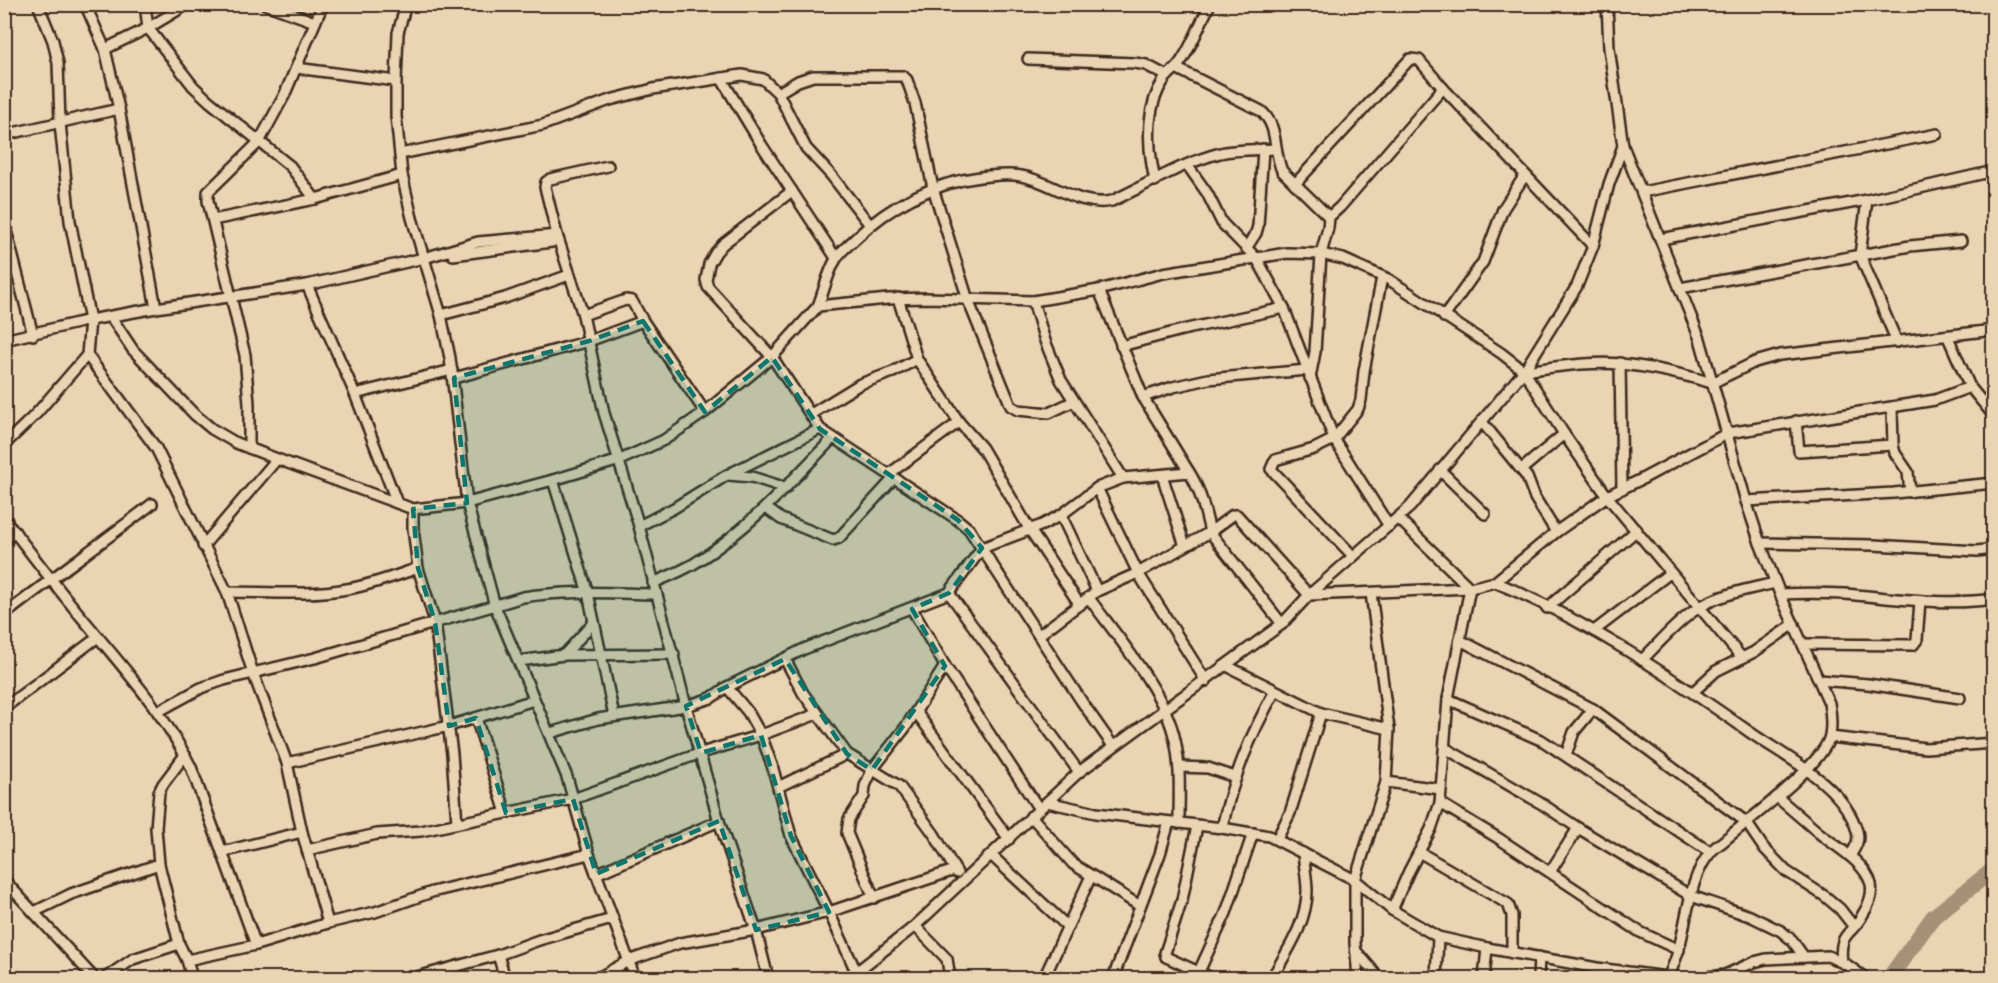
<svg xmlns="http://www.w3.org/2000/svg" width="1998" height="983" font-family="'Balsamiq Sans',sans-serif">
<rect width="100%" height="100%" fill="#ebd4b3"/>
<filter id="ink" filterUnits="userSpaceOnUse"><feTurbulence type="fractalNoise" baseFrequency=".0167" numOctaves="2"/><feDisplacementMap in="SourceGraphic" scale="12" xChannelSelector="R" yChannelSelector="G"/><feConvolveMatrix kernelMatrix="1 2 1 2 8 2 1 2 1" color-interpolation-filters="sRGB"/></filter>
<g filter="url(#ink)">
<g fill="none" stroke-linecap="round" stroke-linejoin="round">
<path stroke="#a69178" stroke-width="16" d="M1889 978 1933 917 1994 869"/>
<defs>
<g id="street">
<path d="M85 4 105 49 119 109 156 308"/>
<path d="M145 4 148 28 193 86 209 101 290 166 315 199"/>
<path d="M265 4 315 22"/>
<path d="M406 4 398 33 396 81V116L402 175 412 218 441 315 450 358 467 503 495 606 567 777 589 854 635 978"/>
<path d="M105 49 148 28 188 4"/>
<path d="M1028 59 1135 63 1146 65 1167 76"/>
<path d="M296 68 396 81"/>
<path d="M1176 68 1261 111C1279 126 1273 151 1282 171L1329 217"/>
<path d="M721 78 761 144 836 258"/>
<path d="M778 93 798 81 813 76H903L907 80 915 103 933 188 968 300 1011 406 1018 410 1049 413 1074 401"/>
<path d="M4 135 119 109"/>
<path d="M1623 146 1700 339 1746 501 1760 543 1780 594 1829 703C1831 714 1832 724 1830 735 1825 763 1751 818 1727 838 1722 843 1714 847 1710 853 1690 876 1687 919 1679 948 1676 959 1672 969 1668 978"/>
<path d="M400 154 543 125 610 100 653 89 742 75 763 79 778 93 806 148 831 175 870 225"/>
<path d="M608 166 550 179 546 182 545 187 557 235 583 315 604 413 639 526 686 706 719 821 756 930 768 978"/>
<path d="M1188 166 1207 193 1222 223 1257 259 1284 308 1334 439 1389 526"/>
<path d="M1155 181C1148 149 1144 109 1164 80 1168 74 1175 70 1180 63 1192 46 1200 24 1210 4"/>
<path d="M1295 184 1410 59 1419 60 1443 88"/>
<path d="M792 191 723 244 716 252 709 264 706 280 708 287 772 357 820 429 958 520 969 529 1082 702 1113 746"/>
<path d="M1642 192 1937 134"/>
<path d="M1867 200 1860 255 1897 342"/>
<path d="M213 220 315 199 402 175"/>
<path d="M4 222 33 335"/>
<path d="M1661 239 1867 200 1994 171"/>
<path d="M1247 247 1256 233 1258 226 1263 149"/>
<path d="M453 255 552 242"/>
<path d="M307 285 355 394 397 503"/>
<path d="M1680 288 1910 246 1961 241"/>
<path d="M1099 290 1143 397 1189 472"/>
<path d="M1033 301 1045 341 1061 380 1123 478 1189 472C1201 490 1205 512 1210 532L1233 515H1237L1309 595 1470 588 1495 582 1556 532 1607 496 1642 479 1728 433 1935 400 1970 387"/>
<path d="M818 306C824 291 828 272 836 259 840 251 849 245 855 239 889 206 933 183 980 177 993 176 1007 173 1021 176 1052 181 1078 208 1112 201 1147 185 1182 163 1220 153 1238 149 1257 150 1276 149"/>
<path d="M441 315 505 298 569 275"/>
<path d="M583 315 626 300 632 301 643 321 705 412"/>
<path d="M111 317 133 350 194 414 212 429 236 443 277 459 413 509 467 503 553 480 620 460 664 440 705 412 772 357 818 306 888 299 927 298 1033 301 1099 290 1163 273 1287 253 1321 254 1343 259 1388 279 1501 353 1524 371 1564 434 1607 496 1742 658"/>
<path d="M1444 317 1483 262 1503 209 1525 175"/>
<path d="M1948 337 1970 387 1994 416"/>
<path d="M4 340 90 320 156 308 307 285 424 258 478 242 557 235"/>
<path d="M1121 346 1182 330 1284 308"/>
<path d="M87 355 156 448 227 592 253 673 287 763 302 832 328 923"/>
<path d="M917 359 959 422 982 448 1030 530 1080 605"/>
<path d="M1620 363 1622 489"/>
<path d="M1524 371C1556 367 1590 361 1621 364 1652 367 1682 374 1712 383L1755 362 1780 355 1994 330"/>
<path d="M454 378 589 341 643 321"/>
<path d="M1310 378 1315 352 1321 254 1328 228 1329 217 1340 207 1443 88 1593 246"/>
<path d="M355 394 452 370"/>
<path d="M1143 397 1173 387 1208 379 1307 370"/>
<path d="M1892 408 1893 445 1895 453 1908 472 1910 492"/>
<path d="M811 414 860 384 893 372 917 359 898 298"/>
<path d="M1796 421 1799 451 1893 445"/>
<path d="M1482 422 1527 477 1535 498 1556 532"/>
<path d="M4 445 36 414 87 355 90 320 70 221 60 123 58 63 53 41 38 4"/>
<path d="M249 448V404L245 355 208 201V192L259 142 284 96 323 4"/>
<path d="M1522 469 1564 434"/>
<path d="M1440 470 1485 514"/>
<path d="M889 474 959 422"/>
<path d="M728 475 752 477 786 488"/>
<path d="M1162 475 1185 546"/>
<path d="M553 480 588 593 614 716"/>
<path d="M1097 488 1138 573 1206 681"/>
<path d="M1746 501 1894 493 1994 483"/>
<path d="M766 508 781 519 833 540 839 538 894 478"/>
<path d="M413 509V528L418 568 435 622 452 754 457 823"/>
<path d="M1061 515 1097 591"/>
<path d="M4 518C32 555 59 591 89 626 126 671 165 714 191 767L256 945"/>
<path d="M639 526 674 508 727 475 820 429"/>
<path d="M4 541 15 532"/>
<path d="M1760 543 1874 545 1977 551 1994 549"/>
<path d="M203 546 277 459"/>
<path d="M1353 556 1271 469 1275 460 1314 449 1334 439 1358 409 1361 400 1364 371 1382 277"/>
<path d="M1495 582C1586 620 1670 676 1751 733 1787 758 1844 785 1857 831 1860 841 1855 848 1850 856"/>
<path d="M653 583C667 577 682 571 695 563 748 530 790 483 833 438"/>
<path d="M227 592C267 592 308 596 347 589 372 585 395 576 418 568"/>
<path d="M1780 594C1801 593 1823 593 1845 594 1895 598 1944 606 1994 599"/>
<path d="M1089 598C1118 638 1165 692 1175 740 1181 767 1179 795 1179 823"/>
<path d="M1547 608 1637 530"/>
<path d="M912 609 945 666 1039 809"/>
<path d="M4 615C53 577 103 542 152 504"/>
<path d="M1594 631 1670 573"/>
<path d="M1039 635 1097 591 1138 573 1210 532 1282 624"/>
<path d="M1460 640 1593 709 1746 822 1763 847 1786 871 1826 897 1840 909 1854 927"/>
<path d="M1803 644 1913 645 1917 640 1920 601"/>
<path d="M564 655 594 622"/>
<path d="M785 659 803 693 847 754 899 786 934 834 957 873"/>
<path d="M1642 660C1660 642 1677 622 1698 608 1720 594 1750 589 1775 583"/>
<path d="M519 661 564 655 674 654"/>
<path d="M1227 666 1321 713 1389 729"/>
<path d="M1819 680 1868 684 1960 698"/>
<path d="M727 687 748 712 761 735 772 765 791 836 829 912 859 978"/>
<path d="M1693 692 1716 671 1754 652 1794 624"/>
<path d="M1448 699 1543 741 1710 852"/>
<path d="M4 708 98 637"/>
<path d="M159 711 201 688 224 680 315 658 523 597C567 590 612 593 656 594"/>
<path d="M916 712 1009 839"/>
<path d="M476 718 506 813"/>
<path d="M550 733 598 719 686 706 711 698 727 687 804 649 949 593"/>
<path d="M1830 737 1926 748 1994 743"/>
<path d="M1445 748 1542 804 1578 828 1691 896 1750 916 1781 931 1792 940 1804 957"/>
<path d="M1566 755 1574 732 1593 709"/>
<path d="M287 763 449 726 534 700"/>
<path d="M1179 767 1208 768 1235 777"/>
<path d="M1079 772 949 593 982 548 1042 525 1061 515 1097 488 1123 478"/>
<path d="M1386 782 1441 789"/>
<path d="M778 787 847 754"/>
<path d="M1777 797C1791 809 1805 821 1819 833 1835 846 1865 862 1871 884 1873 895 1869 905 1863 914 1852 936 1838 931 1842 962"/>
<path d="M1047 802 1096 813 1222 828 1269 836 1355 880 1392 910 1438 937 1487 948 1597 968 1675 978"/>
<path d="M1440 803 1498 838 1640 932 1679 950"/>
<path d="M1031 816 1073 864 1140 906"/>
<path d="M1197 826 1182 900 1165 953 1166 957 1212 978"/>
<path d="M1222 828C1233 777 1250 736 1275 691"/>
<path d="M1277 839 1290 813 1321 713"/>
<path d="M307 850 377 834 421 831 573 799 701 753 761 735 817 714"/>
<path d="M222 852 302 832"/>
<path d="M1419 852 1508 904 1512 915V953"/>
<path d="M991 855 1068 927"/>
<path d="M1550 872 1578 828"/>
<path d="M596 874 719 821"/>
<path d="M4 880 94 978"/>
<path d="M874 898 847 833 849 819 864 796 865 786 872 770 905 728 945 666"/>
<path d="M1392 910 1409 871 1431 829 1440 803 1448 699 1470 588 1398 518"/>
<path d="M34 912 71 894 159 864"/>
<path d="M915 926 947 959 950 978"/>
<path d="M179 944 159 864 156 828 159 792 163 784 185 755"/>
<path d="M1356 951 1379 978"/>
<path d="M498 955 505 978"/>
<path d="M187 960 192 978"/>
<path d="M105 978 133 959 179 944 187 960 256 945 328 923 375 912 432 892 589 854"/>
<path d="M413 978 498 955 539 940 612 919"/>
<path d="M598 978 628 961 680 943 756 930 829 912 955 870"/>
<path d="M844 978 855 973 915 926 1079 772 1282 624 1309 595 1410 507 1524 371 1577 286 1593 246 1609 184 1623 146 1609 48 1607 4"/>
<path d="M1044 978 1091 876"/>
<path d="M1113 978 1160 854 1169 822"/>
<path d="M1196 978 1226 913 1253 833"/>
<path d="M1272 978C1287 951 1307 923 1307 891 1307 878 1304 865 1303 853"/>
<path d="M1358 978 1355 943V880L1386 782 1389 729 1371 593"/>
<path d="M1436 978 1438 937"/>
<path d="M1484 978 1487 948"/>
<path d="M1538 978 1539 957"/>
<path d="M1698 978 1725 975 1754 962 1766 959 1828 956 1847 965 1865 978"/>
</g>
</defs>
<use href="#street" stroke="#3b2a1e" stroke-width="14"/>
<use href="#street" stroke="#ebd4b3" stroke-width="9"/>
</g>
</g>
<path fill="#0f766e" fill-opacity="0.2" stroke="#0f766e" stroke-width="4.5" stroke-dasharray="12 8" stroke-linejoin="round" d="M643 321 705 412 772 357 820 429 958 520 982 548 949 593 912 609 945 666 872 770 847 754 785 659 686 706 701 753 761 735 791 836 829 912 756 930 719 821 596 874 573 799 506 813 476 718 449 726 435 622 418 568 413 509 467 503 454 378 589 341Z"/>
<rect width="1998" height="983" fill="none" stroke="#ebd4b3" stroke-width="24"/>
<rect x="12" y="12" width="1974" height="959" fill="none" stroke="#3b2a1e" stroke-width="2" filter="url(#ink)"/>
</svg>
